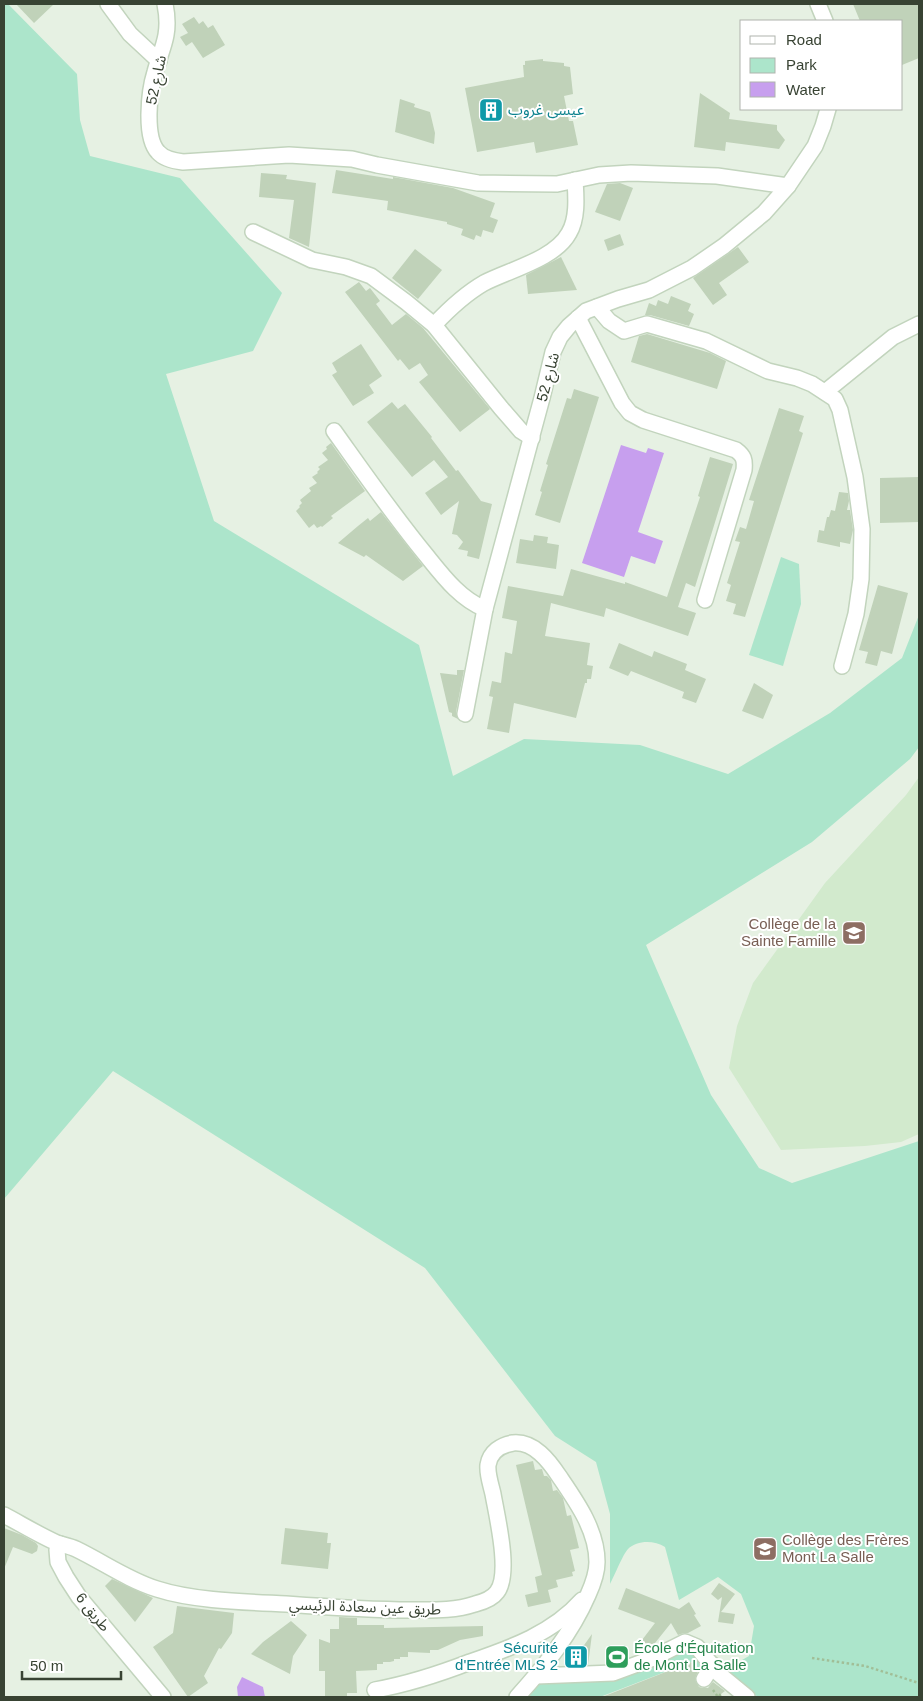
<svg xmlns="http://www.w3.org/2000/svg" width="923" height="1701" font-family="Helvetica,'Noto Sans Arabic',sans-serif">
<rect width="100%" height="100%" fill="#e6f1e3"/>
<path fill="#d2eacd" d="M919 777V1134L901 1142 865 1146 781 1150 729 1068 737 1026 753 983 825 883 906 795Z"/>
<g fill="#ace5cb">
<path d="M4 4H8L77 74 80 120 90 156 180 178 282 293 253 351 166 374 214 521 419 645 453 776 524 739 640 745 728 774 830 713 902 658 919 615V747L910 759 812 842 646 945 711 1095 759 1168 792 1183 919 1141V1697H758L731 1676 721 1672 749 1656 754 1626 741 1594 718 1577 679 1600 665 1547C654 1540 637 1540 628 1549 623 1554 614 1577 610 1584V1514L596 1462 555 1436 425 1268 113 1071 4 1199Z"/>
<path d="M781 557 799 564 801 604 783 666 749 655Z"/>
<path d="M682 1643 712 1665 704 1679 691 1662 600 1697H527L546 1676 612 1675Z"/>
</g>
<g fill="#c79fee">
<path d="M621 445 646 453 648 448 664 453 638 532 663 541 655 564 631 556 624 577 582 563Z"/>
<path d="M242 1677 263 1687 265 1697H238L237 1687Z"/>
</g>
<g fill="#c0d2b9">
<path d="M16 4H54L34 23Z"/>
<path d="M853 4H919V58L902 65V21H860Z"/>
<path d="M194 17 199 24 203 21 208 28 213 25 225 45 203 58 192 42 186 46 180 37 188 33 182 24Z"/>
<path d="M543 59V61L564 63V66L570 67 573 94 564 96 569 121H573L578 145 536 153 534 142 477 152 465 88 524 77 523 65H525V61Z"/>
<path d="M700 93 730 113 729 119 777 125V130L785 140 779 149 726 142 725 151 694 147Z"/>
<path d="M400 99 415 104 414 107 430 112 435 133 434 144 395 132Z"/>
<path d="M336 170 393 179V177L453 188 495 203 490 217 498 220 493 233 483 230 481 237 476 235 474 240 461 235 463 229 447 224V222L387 210 388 201 332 193Z"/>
<path d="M261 173 287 175 286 179 316 183 309 247 289 238 294 200 259 197Z"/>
<path d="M620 183 633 188 620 221 595 212 607 184Z"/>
<path d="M620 234 624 245 608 251 604 240Z"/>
<path d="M738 247 749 262 719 283 727 295 713 305 693 278Z"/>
<path d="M415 249 442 270 418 299 392 278Z"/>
<path d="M561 257 577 290 528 294 526 275Z"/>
<path d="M359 282 366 291 370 288 380 301 376 304 392 325 406 314 423 328 490 409 460 432 419 382 428 375 420 363 409 370 400 359 398 361 345 292Z"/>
<path d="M671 296 691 304 688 311 694 314 689 326 650 315H645L649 303 656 306 658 300 668 304Z"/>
<path d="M647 334 710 353 726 361 717 389 631 362 639 336Z"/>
<path d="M361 344 382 376 369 385 374 393 353 406 332 375 337 372 332 363Z"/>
<path d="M574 389 599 397 560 523 535 515 542 492 540 491 548 465 546 464 567 398 571 399Z"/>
<path d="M392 402 398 409 405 404 432 437 431 438 456 471 458 470 481 501 492 504 479 559 467 556 468 551 458 549 463 542 457 535 452 534 459 501 441 515 425 493 448 477 434 460 412 477 367 422Z"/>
<path d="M779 408 804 416 799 431 803 433 745 617 733 614 736 604 726 601 731 585 727 583 740 542 735 541 740 527 746 529 754 501 749 500Z"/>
<path d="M331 443 365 491 331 516 333 518 322 527 321 526 317 528 314 524 309 528 296 511 300 507 299 506 302 503 300 500 311 491 309 488 317 483 312 477 318 473 317 472 320 469 318 467 328 460 322 453 327 449 326 447Z"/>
<path d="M710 457 733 464 695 587 686 583 678 607 696 613 688 636 606 608 604 617 551 603 545 636 590 643 587 665 593 666 591 679H587V683H585L576 718 514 703 509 733 487 729 493 697 489 696 492 681 501 683 505 652 512 654 517 621 502 618 508 586 563 596 571 569 625 584V582L667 597 700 497 698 496Z"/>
<path d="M919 477V522L880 523V478Z"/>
<path d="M839 492 848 493 849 501 847 510H850L853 530 850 544 840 542V547L817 542 819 530 824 531 827 517H829L831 510 835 511Z"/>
<path d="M381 512 423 566 403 581 366 555 364 557 338 543 358 526 368 518 370 521Z"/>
<path d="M534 535 548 537 547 543 559 545 556 569 516 563 520 539 533 541Z"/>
<path d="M878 585 908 593 892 654 881 651 877 666 865 663 868 652 859 650Z"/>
<path d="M619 643 652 657 654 651 687 664 685 670 706 679 696 703 682 698 684 692 631 671 628 676 609 668Z"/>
<path d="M457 670H464L456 712 458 719 452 716V713L449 712 440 673 457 675Z"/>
<path d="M754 683 773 695 763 719 742 711Z"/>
<path d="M533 1461 535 1470 542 1469 544 1476H547L551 1480 553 1491 557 1490 563 1498 567 1516 571 1515 579 1548 570 1550 575 1571 572 1572 573 1576 556 1580 558 1587 548 1590 551 1602 528 1607 525 1595 538 1592 535 1577 542 1575 516 1465Z"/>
<path d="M4 1528 22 1535 36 1543 38 1546 37 1551 32 1554 13 1547 4 1569Z"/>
<path d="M285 1528 328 1533 327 1543H331L328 1569 281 1564Z"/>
<path d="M112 1579 153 1598 135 1622 105 1586Z"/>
<path d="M719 1583 735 1594 721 1612 735 1614 733 1624 718 1622 722 1597 718 1600 711 1594Z"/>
<path d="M626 1588 679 1609 689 1602 696 1614 694 1615 701 1626 688 1633H684L678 1635 671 1623 651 1648 642 1640 655 1623 618 1609Z"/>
<path d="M177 1606 234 1613 232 1633 221 1649 219 1648 204 1676 208 1683 188 1697 153 1647 173 1633Z"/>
<path d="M339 1617 357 1618V1625H384V1628L483 1626V1636L460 1640 438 1650H430V1653L408 1652V1657H400V1659H394V1661L390 1662H383V1664H377V1670L356 1671 357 1693H347V1697H325V1671H319V1639L330 1643V1629H339Z"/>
<path d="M291 1621 307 1635 293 1656 290 1674 251 1654 263 1642Z"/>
<path d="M592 1634 588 1665H569L573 1652 577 1655Z"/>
<path d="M691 1662 698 1671 695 1679 699 1687 703 1688H708L713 1682 725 1691 717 1697H602Z"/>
</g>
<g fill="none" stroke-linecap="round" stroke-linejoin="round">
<defs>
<g id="minor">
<path d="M108 4 130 34 159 61"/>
<path d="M165 4C167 14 168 24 166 35 164 47 158 60 155 72 149 91 144 137 158 152 164 159 174 161 183 162L289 155 352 159 377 165 478 183 557 184 599 175 631 173 717 176 788 186"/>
<path d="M818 4 825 21"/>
<path d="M253 232 312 260 346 267 371 276 406 302 434 325 501 408 521 431 532 438"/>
<path d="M597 307 609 321 624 331 647 324 706 341 768 371 797 378 812 384 835 399 840 410 855 477 862 529 861 579 856 614 842 666"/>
<path d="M578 318 622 403 630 413 643 420 736 450C744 456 745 460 744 470L705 600"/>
<path d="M434 325C449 309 465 294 484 283 509 270 555 259 569 233 578 218 576 196 575 180"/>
<path d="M825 392 893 337 919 324"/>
<path d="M334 431C364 473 393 515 426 555 443 576 460 599 485 609"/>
<path d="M465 714 485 609 542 398 553 352 560 337 569 326 586 311 618 299 649 290 692 268 724 246 764 213 788 186 815 146 823 126 828 109"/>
<path d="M4 1515C21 1524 39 1535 57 1543 63 1545 70 1546 76 1549 103 1562 128 1580 157 1589 194 1601 246 1602 286 1604 327 1607 369 1610 411 1610 433 1610 454 1611 475 1604 483 1602 492 1599 497 1592 511 1574 497 1517 493 1494 491 1485 487 1474 488 1465 490 1452 501 1445 513 1443 534 1441 549 1461 559 1476 576 1501 597 1530 597 1562 597 1574 593 1584 588 1595 571 1634 545 1666 517 1697"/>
<path d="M60 1544 57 1550 58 1562 66 1577 79 1597 163 1697"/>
<path d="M536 1676 613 1673 651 1659 685 1642 697 1647 719 1674 747 1697"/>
<path d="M704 1679 713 1665"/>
<path d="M375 1690C408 1684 439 1674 470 1662 511 1648 553 1633 582 1600"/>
</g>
</defs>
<use href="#minor" stroke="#c2d4bd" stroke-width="18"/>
<g stroke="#a1be97" stroke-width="2.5" stroke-dasharray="2.5 2.5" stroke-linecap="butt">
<path d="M812 1658 865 1666 919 1683"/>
<path d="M713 1690 718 1697 722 1693"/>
</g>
<use href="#minor" stroke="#fff" stroke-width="15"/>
</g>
<defs>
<symbol id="building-square" viewBox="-11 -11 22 22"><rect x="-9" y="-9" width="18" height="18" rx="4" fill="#0f9aa8" stroke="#fff"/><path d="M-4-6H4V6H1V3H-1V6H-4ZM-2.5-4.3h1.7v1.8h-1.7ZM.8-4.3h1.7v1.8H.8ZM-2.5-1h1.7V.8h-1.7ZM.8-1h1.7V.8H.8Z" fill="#fff"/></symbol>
<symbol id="school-square" viewBox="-11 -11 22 22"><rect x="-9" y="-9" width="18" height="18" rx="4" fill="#8d6e63" stroke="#fff"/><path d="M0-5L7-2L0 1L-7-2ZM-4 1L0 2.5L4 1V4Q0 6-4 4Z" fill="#fff"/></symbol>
<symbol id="stadium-square" viewBox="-11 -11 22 22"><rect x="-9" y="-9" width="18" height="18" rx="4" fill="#2e9e5b" stroke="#fff"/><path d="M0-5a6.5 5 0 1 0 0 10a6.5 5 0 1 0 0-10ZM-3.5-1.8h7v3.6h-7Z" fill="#fff"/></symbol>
</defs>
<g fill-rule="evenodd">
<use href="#building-square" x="477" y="96" width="28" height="28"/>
<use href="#school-square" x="840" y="919" width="28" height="28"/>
<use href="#school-square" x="751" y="1535" width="28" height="28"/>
<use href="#building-square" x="562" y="1643" width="28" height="28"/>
<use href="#stadium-square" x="603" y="1643" width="28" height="28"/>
</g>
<g text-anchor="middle" stroke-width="4" stroke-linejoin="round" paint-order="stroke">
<g font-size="15" fill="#384333" stroke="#fff">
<text transform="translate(156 80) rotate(-78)" y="5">شارع 52</text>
<text transform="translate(548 377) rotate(-75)" y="5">شارع 52</text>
<text transform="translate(365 1607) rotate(2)" y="5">طريق عين سعادة الرئيسي</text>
<text transform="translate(93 1612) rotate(51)" y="5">طريق 6</text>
</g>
<g font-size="15" fill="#0d838f" stroke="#fff" text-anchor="start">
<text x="508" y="115">عيسى غروب</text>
<text x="558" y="1653" text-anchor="end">Sécurité<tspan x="558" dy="17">d'Entrée MLS 2</tspan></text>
</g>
<g font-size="15" fill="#785e54" stroke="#fff" text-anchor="end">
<text x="836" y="929">Collège de la<tspan x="836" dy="17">Sainte Famille</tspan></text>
<text x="782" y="1545" text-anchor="start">Collège des Frères<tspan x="782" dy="17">Mont La Salle</tspan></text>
</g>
<g font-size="15" fill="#27864d" stroke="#fff" text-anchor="start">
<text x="634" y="1653">École d'Équitation<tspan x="634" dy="17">de Mont La Salle</tspan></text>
</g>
</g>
<rect width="923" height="1701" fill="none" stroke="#384333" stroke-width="10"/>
<rect x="740" y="20" width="162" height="90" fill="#ffffff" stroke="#afb4ad"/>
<rect x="750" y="36" width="25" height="8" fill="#ffffff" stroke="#afb4ad"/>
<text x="786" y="45" font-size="15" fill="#384333">Road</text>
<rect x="750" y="58" width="25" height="15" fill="#ace5cb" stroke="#afb4ad"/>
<text x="786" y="70" font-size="15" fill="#384333">Park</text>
<rect x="750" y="82" width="25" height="15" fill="#c79fee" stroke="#afb4ad"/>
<text x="786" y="95" font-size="15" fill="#384333">Water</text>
<path d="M22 1671v8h99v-8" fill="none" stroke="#384333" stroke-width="2.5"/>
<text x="30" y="1671" font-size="15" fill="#384333" stroke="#ffffff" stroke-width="4" paint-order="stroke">50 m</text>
</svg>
